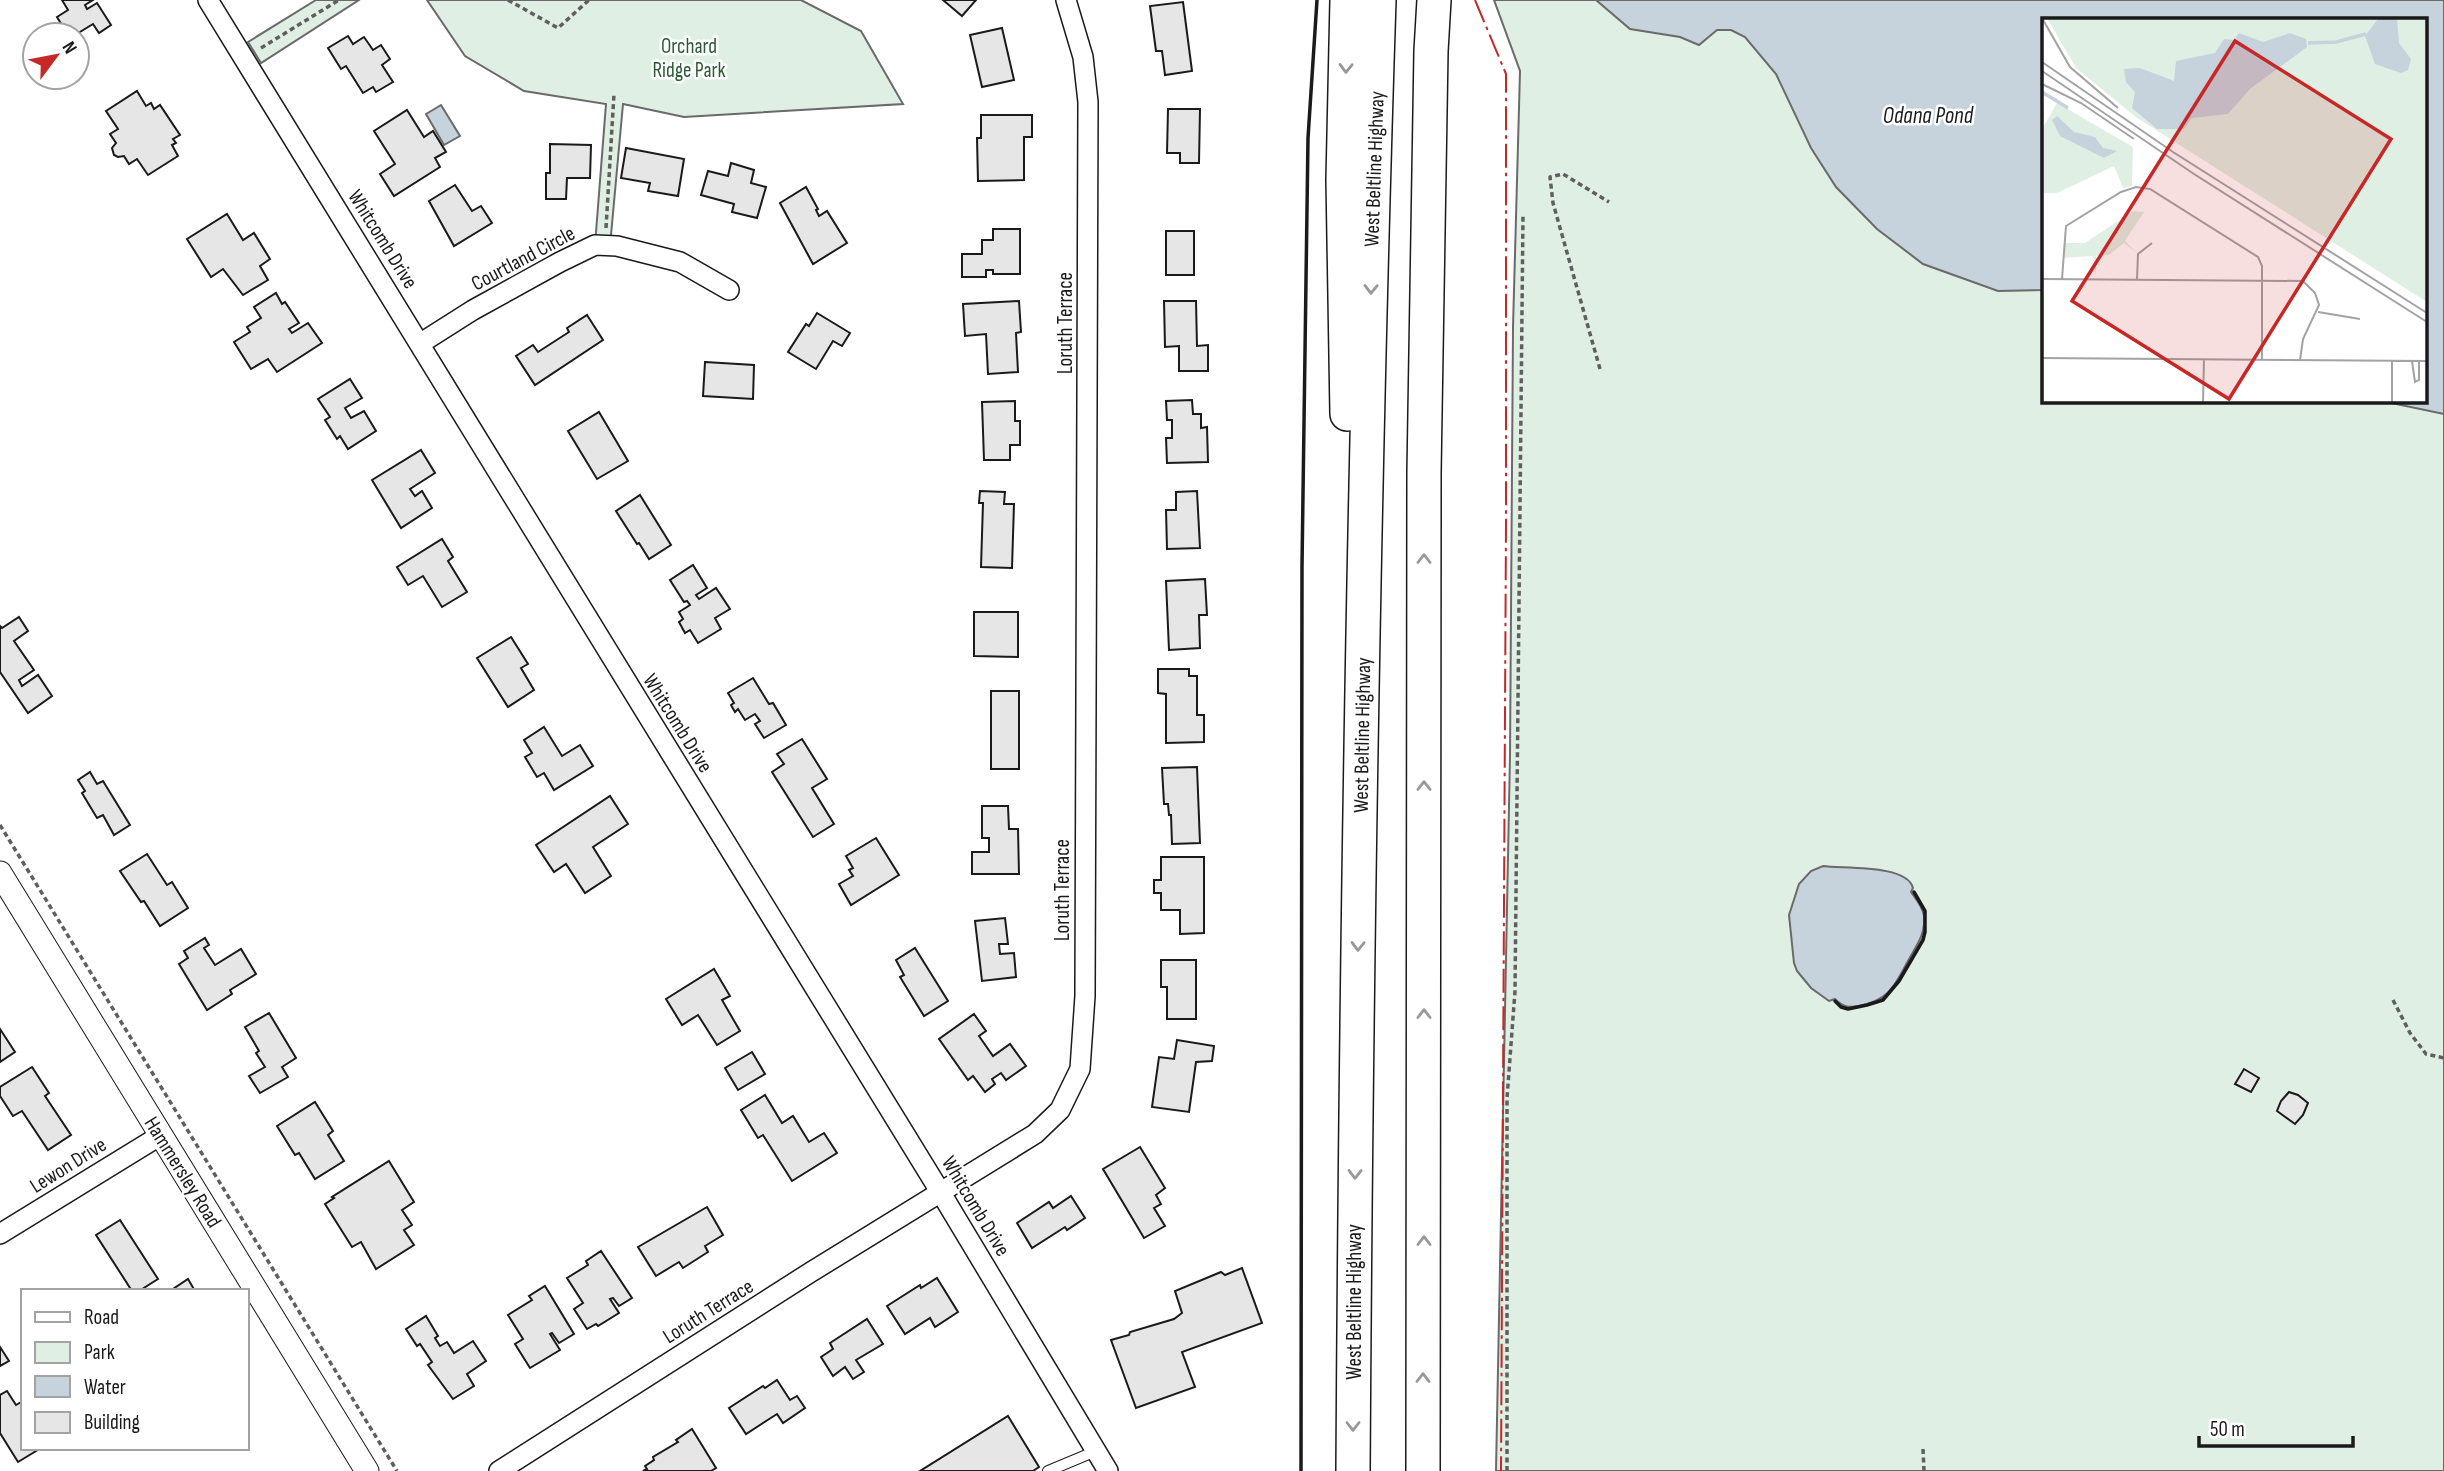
<svg xmlns="http://www.w3.org/2000/svg" width="2444" height="1471" font-family="'Sofia Sans Condensed',sans-serif">
<rect width="100%" height="100%" fill="#fff"/>
<g fill="#e0efe3" stroke="#6a6a6a" stroke-width="2" fill-rule="evenodd">
<path d="M316 0H359L261 63 248 42Z"/>
<path d="M427 0H801L861 31 903 104 684 117 623 104 610 246 595 245 606 104 524 91 465 56Z"/>
<path d="M1494 0H2444V1471H1496L1510 755 1513 327 1520 71ZM2043 19H2425V401H2043Z"/>
</g>
<g fill="#c6d2dc" stroke="#6a6a6a" stroke-width="2">
<path d="M1596 0H2444V414L2382 401H2425V19H2043V290L1998 291 1923 264 1877 229 1836 187 1811 148 1776 74 1745 37 1731 30H1717L1699 45 1680 37 1630 29Z"/>
<path d="M441 105 460 136 444 145 426 114Z"/>
<path d="M1823 866C1843 869 1907 864 1913 888L1911 892C1916 899 1923 907 1924 916 1926 934 1916 946 1908 961 1894 986 1890 1000 1859 1006 1848 1008 1843 1007 1835 999L1829 1001 1811 988 1797 971 1794 963 1789 915 1799 884 1811 871Z"/>
</g>
<g fill="#e6e6e6" stroke="#1a1a1a" stroke-width="2">
<path d="M62 0H93L85 5 87 9 97 3 111 25 99 33 93 24 75 35H68L57 17 68 10Z"/>
<path d="M943 0H976L962 16Z"/>
<path d="M1183 2 1192 71 1165 75 1162 51H1156L1150 6Z"/>
<path d="M1002 28 1014 80 982 87 970 35Z"/>
<path d="M348 36 353 44 364 37 373 50 381 45 390 59 382 65 393 82 376 92 373 87 363 93 346 66 341 69 328 48Z"/>
<path d="M137 91 146 106 151 103 154 109 160 105 180 135 173 139 176 143 172 145 178 156 148 175 137 159 129 164 124 156 118 157 114 155 112 148 116 143 110 134 118 129 106 111Z"/>
<path d="M1168 109H1200L1199 163H1180V153H1167Z"/>
<path d="M407 110 424 137 433 131 446 152 435 158 440 167 394 196 380 174 395 164 374 131Z"/>
<path d="M981 115H1032V137H1024V180L978 181 977 138H981Z"/>
<path d="M550 144 591 145 590 178H567L566 199H546V173H550Z"/>
<path d="M626 148 684 159 678 196 648 191 650 183 621 178Z"/>
<path d="M731 163 754 170 751 183 766 187 757 218 732 212 734 204 701 195 708 171 728 176Z"/>
<path d="M455 185 472 211 481 206 492 223 454 246 429 201Z"/>
<path d="M806 187 818 209 816 210 819 216 827 211 847 243 813 264 780 203Z"/>
<path d="M227 214 243 240 254 233 270 259 260 266 268 280 243 295 223 269 211 277 187 239Z"/>
<path d="M993 229H1020V274H993V270H986V277H962V254H982V240H993Z"/>
<rect x="1166" y="231" width="28" height="44"/>
<path d="M276 293 282 304 285 302 299 323 289 329 292 333 308 323 322 343 277 372 268 359 251 369 234 342 250 332 247 327 261 318 254 307Z"/>
<path d="M1019 301 1021 332 1016 333 1018 372 988 374 986 334 965 336 963 304Z"/>
<path d="M1164 301H1196L1197 346 1208 345V371H1179V346L1165 347Z"/>
<path d="M817 313 850 333 842 346 833 341 816 369 788 352 806 324 809 326Z"/>
<path d="M587 315 603 340 535 385 516 356 533 345 538 352 569 332 567 328Z"/>
<path d="M705 362 754 365 753 399 703 396Z"/>
<path d="M350 379 362 398 345 408 351 418 364 411 376 431 348 449 340 436 337 439 325 420 330 417 318 399Z"/>
<path d="M1192 400 1193 414H1201V428L1207 427 1208 462 1167 463 1166 438H1172V420H1167L1166 401Z"/>
<path d="M1015 401V421H1020V445H1010V460H984L982 402Z"/>
<path d="M599 412 628 461 597 479 568 431Z"/>
<path d="M421 450 435 473 410 489 415 496 422 491 432 508 401 528 372 480Z"/>
<path d="M980 491 1005 492 1004 504H1014L1012 568 981 567 983 503H979Z"/>
<path d="M1197 491 1200 548 1167 549 1166 510H1176V492Z"/>
<path d="M640 495 671 545 649 559 639 543 637 544 616 511Z"/>
<path d="M442 539 453 557 448 561 467 592 442 607 423 576 408 585 397 567Z"/>
<path d="M693 565 707 588 696 595 699 599 716 588 730 609 715 618 721 629 698 643 690 630 685 633 679 622 683 619 679 612 690 605 687 601 684 602 670 580Z"/>
<path d="M1205 579 1207 615H1199L1200 648 1169 650 1166 581Z"/>
<path d="M974 612H1018V657L974 656Z"/>
<path d="M19 617 28 631 14 641 34 670 19 680 22 686 38 675 52 696 28 713 0 672V626L2 628Z"/>
<path d="M511 637 528 664 521 668 534 690 508 707 477 658Z"/>
<path d="M1158 669H1189V676H1197V715H1204V742L1166 743V694L1158 693Z"/>
<path d="M753 678 769 704 773 703 786 725 764 738 755 724 760 721 755 714 745 720 738 709 735 712 731 705 734 703 728 693Z"/>
<rect x="991" y="691" width="28" height="78"/>
<path d="M544 727 562 756 580 745 593 766 554 790 544 773 537 777 525 757 532 753 524 740Z"/>
<path d="M802 739 827 779 812 788 834 824 813 837 772 772 784 764 777 754Z"/>
<path d="M1197 767 1200 843 1172 844 1171 815H1169L1168 804H1164L1162 768Z"/>
<path d="M90 772 97 784 103 781 130 825 114 835 103 815 97 818 82 793 85 791 78 780Z"/>
<path d="M610 796 628 824 593 847 611 876 585 893 566 864 554 872 536 845Z"/>
<path d="M982 806H1008L1009 829H1018L1019 874H972V852H989V838H982Z"/>
<path d="M876 838 899 875 851 905 839 884 853 876 849 870 853 868 846 856Z"/>
<path d="M147 854 167 885 172 882 188 908 160 926 144 901 141 902 120 871Z"/>
<path d="M1161 857H1204V933L1180 934V910H1161V893H1154V880H1161Z"/>
<path d="M1005 918 1008 944H999L1000 954 1014 953 1016 977 982 981 975 921Z"/>
<path d="M205 938 209 945 204 948 215 965 241 949 256 974 230 990 232 994 207 1010 179 964 188 958 184 951Z"/>
<path d="M915 948 948 1001 924 1016 900 977 904 975 896 960Z"/>
<path d="M1161 960H1196V1019H1167V987H1161Z"/>
<path d="M714 969 730 996 722 1000 740 1031 717 1045 698 1015 682 1025 666 999Z"/>
<path d="M269 1013 296 1058 282 1067 288 1077 260 1093 249 1076 265 1067 256 1053 259 1051 245 1027Z"/>
<path d="M974 1014 986 1031 979 1036 993 1056 1010 1044 1026 1066 1006 1080 1001 1073 992 1079 995 1084 985 1092 973 1076 968 1080 939 1039Z"/>
<path d="M0 1029 15 1052 0 1062Z"/>
<path d="M1177 1040 1214 1046 1212 1061 1196 1062 1189 1112 1152 1107 1159 1057 1174 1059Z"/>
<path d="M752 1052 765 1074 738 1090 725 1068Z"/>
<path d="M32 1067 49 1093 45 1096 71 1135 48 1150 22 1111 13 1116 0 1096V1087Z"/>
<path d="M2244 1069 2259 1078 2251 1092 2235 1084Z"/>
<path d="M2289 1092 2298 1095 2308 1103 2303 1115 2295 1124 2277 1111 2281 1101Z"/>
<path d="M765 1095 782 1123 793 1116 809 1142 824 1133 837 1153 792 1181 763 1135 758 1138 741 1110Z"/>
<path d="M315 1102 333 1131 328 1135 344 1161 315 1179 299 1153 295 1155 277 1126Z"/>
<path d="M1140 1147 1165 1188 1156 1195 1161 1204 1154 1208 1165 1226 1144 1238 1103 1169Z"/>
<path d="M389 1161 414 1202 402 1210 412 1225 404 1230 414 1245 376 1269 361 1242 352 1247 325 1204 334 1198 332 1197Z"/>
<path d="M1071 1196 1085 1218 1067 1230 1065 1227 1032 1248 1017 1223 1049 1202 1053 1208Z"/>
<path d="M707 1207 723 1235 705 1246 708 1252 683 1268 679 1262 656 1276 638 1247Z"/>
<path d="M120 1220 158 1279 139 1291H132L96 1235Z"/>
<path d="M601 1251 632 1298 619 1306 613 1298 610 1299 619 1313 598 1326 596 1324 587 1329 574 1309 583 1303 567 1278 588 1265 586 1261Z"/>
<path d="M1242 1268 1262 1323 1182 1352 1195 1387 1136 1408 1111 1340 1129 1335 1130 1332 1174 1319 1182 1313 1175 1291 1221 1272 1225 1275Z"/>
<path d="M937 1278 958 1312 935 1327 930 1318 905 1334 887 1306 920 1285 921 1288Z"/>
<path d="M188 1279 195 1291H170Z"/>
<path d="M545 1286 574 1334 559 1343 552 1333 550 1334 560 1350 530 1368 515 1344 523 1339 508 1315 532 1300 529 1296Z"/>
<path d="M426 1316 438 1336 435 1338 440 1346 447 1342 454 1353 473 1341 486 1361 467 1374 474 1386 453 1399 428 1365 432 1362 420 1344 417 1346 406 1329Z"/>
<path d="M867 1319 883 1344 856 1360 864 1372 853 1379 845 1367 833 1376 821 1357 833 1349 830 1343Z"/>
<path d="M0 1347 9 1361 0 1366Z"/>
<path d="M777 1380 790 1400 797 1396 805 1408 783 1423 777 1414 746 1434 729 1408 763 1386 765 1388Z"/>
<path d="M7 1391 16 1405 23 1401V1448H41L18 1462 0 1433V1395Z"/>
<path d="M1008 1416 1039 1467 1033 1471H920Z"/>
<path d="M692 1429 716 1468 711 1471H643L647 1469 645 1466 654 1460 653 1457 678 1442 676 1440Z"/>
</g>
<g fill="none" stroke-linecap="round" stroke-linejoin="round">
<defs>
<path id="service" d="M1048 1471 1096 1451"/>
<g id="minor">
<path d="M208 0 941 1193 1108 1471"/>
<path d="M421 343 473 310 560 262 595 245 617 246 680 262 729 290"/>
<path d="M0 1234 161 1135"/>
<path d="M499 1471 811 1272 1035 1134 1060 1110 1080 1069 1085 996 1088 102 1083 57 1066 0"/>
</g>
<path id="tertiary" d="M0 873 367 1471"/>
<g id="motorway">
<path d="M1347 414 1343 180 1347 0"/>
<path d="M1353 1471C1356 981 1363 490 1379 0"/>
<path d="M1423 1471 1424 473 1431 51 1434 0"/>
</g>
</defs>
<use href="#service" stroke="#1a1a1a" stroke-width="12"/>
<use href="#minor" stroke="#1a1a1a" stroke-width="22"/>
<use href="#tertiary" stroke="#1a1a1a" stroke-width="25"/>
<use href="#motorway" stroke="#1a1a1a" stroke-width="36"/>
<g stroke="#5f5f5f" stroke-width="3.5" stroke-dasharray="5 3.5" stroke-linecap="butt">
<path d="M508 0 558 28 589 0"/>
<path d="M261 48 339 0"/>
<path d="M606 228 614 94"/>
<path d="M1600 369 1553 203 1550 177 1563 174 1609 202"/>
<path d="M0 825 397 1471"/>
<path d="M2393 1000 2410 1033 2426 1054 2444 1058"/>
<path d="M1923 1449 1924 1471"/>
<path d="M1507 1471V1098L1515 991 1523 216"/>
</g>
<use href="#service" stroke="#fff" stroke-width="10"/>
<use href="#minor" stroke="#fff" stroke-width="19"/>
<use href="#tertiary" stroke="#fff" stroke-width="23"/>
<use href="#motorway" stroke="#fff" stroke-width="33"/>
<g stroke="#1a1a1a" stroke-width="3.5">
<path d="M1835 1001 1841 1007 1848 1009 1867 1005 1883 1000 1899 981 1923 940 1925 932V911L1914 892"/>
<path d="M1301 1471 1302 566 1308 138 1317 0"/>
</g>
<path stroke="#c62828" stroke-width="2" stroke-dasharray="24 5 3.5 5" stroke-linecap="butt" d="M1475 0 1506 74V523L1501 1471"/>
</g>
<defs><path id="oneway-chevron" d="M-2-3.5L2.5 0L-2 3.5" fill="none" stroke-width="1.6" stroke-linecap="round" stroke-linejoin="round" transform="scale(1.75)"/></defs>
<g stroke="#989898">
<use href="#oneway-chevron" transform="translate(1346 68) rotate(91)"/>
<use href="#oneway-chevron" transform="translate(1371 289) rotate(91)"/>
<use href="#oneway-chevron" transform="translate(1424 559) rotate(-90)"/>
<use href="#oneway-chevron" transform="translate(1424 786) rotate(-90)"/>
<use href="#oneway-chevron" transform="translate(1358 946) rotate(91)"/>
<use href="#oneway-chevron" transform="translate(1424 1014) rotate(-90)"/>
<use href="#oneway-chevron" transform="translate(1355 1174) rotate(91)"/>
<use href="#oneway-chevron" transform="translate(1424 1241) rotate(-90)"/>
<use href="#oneway-chevron" transform="translate(1423 1378) rotate(-90)"/>
<use href="#oneway-chevron" transform="translate(1353 1426) rotate(90)"/>
</g>
<g text-anchor="middle" stroke-width="5" stroke-linejoin="round" paint-order="stroke">
<g font-size="21" fill="#2b5a34" stroke="#fff">
<text x="689" y="53">Orchard<tspan x="689" dy="24">Ridge Park</tspan></text>
</g>
<g font-size="21" fill="#1a1a1a" stroke="#fff">
<text transform="translate(1374 169) rotate(-88)" y="7">West Beltline Highway</text>
<text transform="translate(383 239) rotate(58)" y="7">Whitcomb Drive</text>
<text transform="translate(523 258) rotate(-28)" y="7">Courtland Circle</text>
<text transform="translate(1065 323) rotate(-90)" y="7">Loruth Terrace</text>
<text transform="translate(678 723) rotate(58)" y="7">Whitcomb Drive</text>
<text transform="translate(1362 735) rotate(-89)" y="7">West Beltline Highway</text>
<text transform="translate(1062 890) rotate(-90)" y="7">Loruth Terrace</text>
<text transform="translate(68 1165) rotate(-32)" y="7">Lewon Drive</text>
<text transform="translate(183 1172) rotate(58)" y="7">Hammersley Road</text>
<text transform="translate(976 1206) rotate(59)" y="7">Whitcomb Drive</text>
<text transform="translate(1354 1302) rotate(-90)" y="7">West Beltline Highway</text>
<text transform="translate(708 1311) rotate(-32)" y="7">Loruth Terrace</text>
</g>
<g font-size="23" font-style="italic" fill="#1a1a1a" stroke="#fff">
<text x="1928" y="123">Odana Pond</text>
</g>
</g>
<g transform="translate(2042 18)">
<rect width="385" height="385" fill="#fff"/>
<path d="M5 0H385V284L95 100 34 50ZM15 85 91 129 90 168 81 170 72 148 15 175H0V111ZM91 193 102 194 83 223 96 236 82 225 67 237 54 238V259L51 238 21 240 22 225H43Z" fill="#e0efe3"/>
<path d="M355 0 357 25 369 41 366 52 359 55 333 46 323 18 336 1ZM197 15 221 24 248 15 264 21 265 29 208 71 186 96 150 100 142 111H115L90 90 93 74 84 64 82 51 98 50 132 63 134 43 173 35 182 21 192 22ZM15 98 32 114 53 119 61 130 75 133 62 140 18 118 10 102Z" fill="#c6d2dc"/>
<path fill="none" stroke="#c6d2dc" stroke-width="3.5" d="M266 25 294 24 324 16M0 74 26 90"/>
<path fill="none" stroke="#a3a3a3" stroke-width="2" d="M0 0 28 49 76 90M0 44 131 134 385 295M0 53 152 156 385 304M0 66 39 85 92 121M0 261 261 263 273 275 277 287 261 321 258 342M20 261 24 208 79 174 94 169 108 171 216 239 220 248V342M95 261 96 236 110 225M276 294 318 301M0 340 385 343M350 343V385M370 343 373 364 377 362V344M161 385 162 341"/>
<path fill="#c62828" fill-opacity="0.15" stroke="#c62828" stroke-width="3.5" d="M193 23 349 121 187 381 30 283Z"/>
<rect width="385" height="385" fill="none" stroke="#1a1a1a" stroke-width="3.5"/>
</g>
<rect x="21" y="1289" width="228" height="161" fill="#ffffff" stroke="#a3a3a3" stroke-width="2"/>
<rect x="35" y="1312" width="35" height="10" fill="#ffffff" stroke="#a3a3a3" stroke-width="2"/>
<text x="84" y="1324" font-size="21" fill="#1a1a1a">Road</text>
<rect x="35" y="1342" width="35" height="21" fill="#e0efe3" stroke="#a3a3a3" stroke-width="2"/>
<text x="84" y="1359" font-size="21" fill="#1a1a1a">Park</text>
<rect x="35" y="1376" width="35" height="21" fill="#c6d2dc" stroke="#a3a3a3" stroke-width="2"/>
<text x="84" y="1394" font-size="21" fill="#1a1a1a">Water</text>
<rect x="35" y="1412" width="35" height="21" fill="#e6e6e6" stroke="#a3a3a3" stroke-width="2"/>
<text x="84" y="1429" font-size="21" fill="#1a1a1a">Building</text>
<g transform="translate(56 56) rotate(58)"><circle r="33" fill="#ffffff" stroke="#a3a3a3" stroke-width="2"/>
<path d="M0-5L12 26L0 18L-12 26Z" fill="#c62828"/>
<text y="-10" font-size="19" font-weight="bold" text-anchor="middle" fill="#1a1a1a">N</text>
</g>
<path d="M2199 1436v10h154v-10" fill="none" stroke="#1a1a1a" stroke-width="3.5"/>
<text x="2210" y="1436" font-size="21" fill="#1a1a1a" stroke="#ffffff" stroke-width="5" paint-order="stroke">50 m</text>
</svg>
